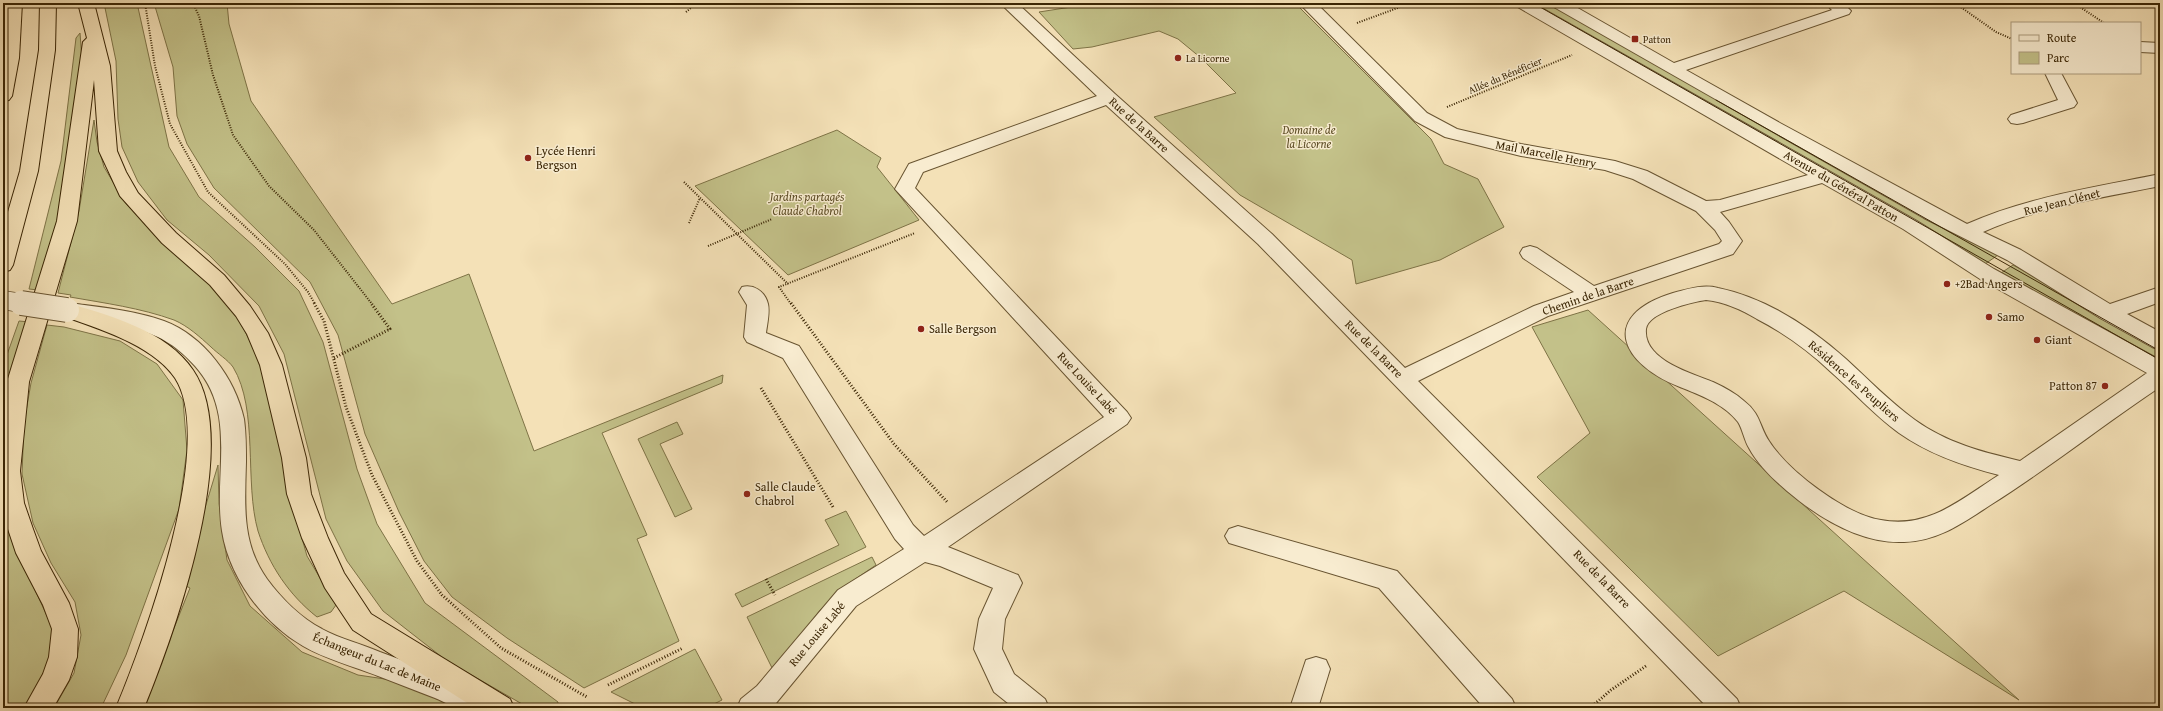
<svg xmlns="http://www.w3.org/2000/svg" width="2163" height="711" font-family="'Gentium Book Plus',serif">
<rect width="100%" height="100%" fill="#f4e1b7"/>
<filter id="stains"><feTurbulence type="fractalNoise" baseFrequency=".005" numOctaves="4"/><feColorMatrix values="0 0 0 0 .2 0 0 0 0 .09 0 0 0 0 .02 0 0 0 .5 -.17"/></filter>
<radialGradient id="worn" r=".72"><stop offset=".6" stop-color="#630" stop-opacity="0"/><stop offset="1" stop-color="#630" stop-opacity=".3"/></radialGradient>
<g fill="#c3c189" stroke="#7e7346">
<path d="M104 3H137L169 147 199 197 255 247 299 291 323 342 357 469 377 524 425 603 558 702 557 708H529L447 661 383 611 347 561 326 519 284 354 259 306 209 255 167 220 138 182 122 147 118 119 116 61Z"/>
<path d="M154 3H227L229 24 251 101 392 304 469 274 534 451 723 375 722 383 602 433 647 535 637 539 679 641 584 688 507 638 452 597 424 561 399 512 365 434 338 335 310 282 214 188 187 144 177 116 173 67Z"/>
<path d="M1097 3H1295L1431 139 1444 164 1478 179 1504 227 1440 260 1356 284 1352 260 1240 195 1154 117 1236 93 1201 58 1178 39 1159 31 1092 47 1073 49 1039 12Z"/>
<path d="M1528 3H1550L1998 255 1985 264Z"/>
<path d="M80 33 83 73 54 239 38 290 29 289 61 161 76 38Z"/>
<path d="M94 120 97 142 104 167 127 205 160 238 205 278 239 320 260 360 279 435 286 482 307 556 336 605 331 612 317 617C289 595 269 565 258 531 244 482 259 410 233 367 228 360 217 353 211 347 200 337 188 326 174 320 141 308 104 303 70 297L71 295 58 293 79 211Z"/>
<path d="M837 130 881 158 877 167 919 220 788 275 695 186Z"/>
<path d="M2013 265 2160 347V364L2001 273Z"/>
<path d="M1588 310 2019 700 1844 591 1718 656 1537 477 1590 433 1532 327Z"/>
<path d="M19 321 30 322 3 426V366Z"/>
<path d="M47 325 64 327 120 341 157 364 183 400 187 450 179 509 126 655 101 708H54L74 673 81 635 75 602 51 563 33 523 22 474 24 423 31 383Z"/>
<path d="M677 422 683 434 660 444 692 509 675 517 638 439Z"/>
<path d="M218 465 219 504 227 560 250 606 302 652 358 675 405 682 475 708H142L190 588 182 584Z"/>
<path d="M3 506 4 522 52 627V656L38 688 23 708H3Z"/>
<path d="M846 511 866 547 742 607 735 594 839 545 825 520Z"/>
<path d="M872 557 876 565 848 584 820 610 774 672 747 617Z"/>
<path d="M695 649 722 700 706 708H643L611 692Z"/>
</g>
<g fill="none" stroke-linecap="round" stroke-linejoin="round">
<defs>
<g id="minor">
<path d="M1000 3H1017L1115 94 1272 234 1405 368 1534 306 1574 292 1523 258 1520 253 1523 248 1530 246 1537 248 1594 286 1719 244 1722 241 1715 230 1696 211 1633 179 1605 170 1521 156 1445 137 1415 121 1299 3H1316L1427 113 1457 129 1521 144 1615 161 1647 171 1706 201 1720 200 1808 175 1516 6 1514 3H1533L1917 221 1994 269 2160 360V387C2103 425 2049 468 1992 504 1964 522 1939 541 1904 542 1861 544 1819 518 1787 491 1773 479 1758 465 1749 448 1744 440 1743 430 1738 422 1724 404 1700 395 1680 387 1621 364 1598 316 1673 293 1688 289 1703 284 1718 288 1766 298 1810 327 1846 359 1869 380 1890 402 1915 420 1947 443 1982 452 2020 461L2147 373 1980 279 1903 229 1822 183 1720 212 1729 222 1742 241 1733 254 1548 316 1418 381 1737 699 1741 708H1708L1258 244 1106 105 923 172 915 188 1127 412 1131 418 1127 424 948 547 1018 575 1022 583 1005 619 1002 649 1014 674 1045 699 1049 708H1014L994 692 974 649 979 619 993 588 940 566 925 562 856 606 772 708H737L741 699 757 686 838 590 904 549 895 539 783 358 747 342 744 337 747 305 739 292 742 287C753 284 765 291 768 304 770 312 767 325 766 333L799 346 913 525 924 536 1104 417 895 189 909 164 1097 96ZM1706 300C1725 302 1742 310 1757 319 1784 333 1809 351 1831 372 1854 392 1874 415 1899 433 1929 454 1963 466 1999 475 1961 499 1929 529 1881 520 1846 515 1788 471 1769 441 1759 426 1761 414 1744 401 1735 393 1724 387 1713 382 1691 373 1643 360 1646 329 1648 312 1693 302 1706 300Z"/>
<path d="M1550 3H1569L1674 63 1832 10 1825 3H1843L1851 11 1849 14 1686 70 1780 123 1967 224C2027 197 2096 187 2160 174V186C2101 198 2038 207 1983 232L2021 250 2110 304 2160 287V302L2127 314 2160 332V350L2152 347 2100 318 2007 260 1924 218 1552 6Z"/>
<path d="M2140 42 2160 43V53L2140 52Z"/>
<path d="M2045 73H2061L2077 103 2074 107 2023 123 2017 124 2011 123 2008 119 2011 115 2058 100Z"/>
<path d="M77 304C106 308 136 311 164 321 204 336 235 378 244 419 246 433 246 448 246 462 245 503 241 543 267 579 281 598 301 618 322 629 340 639 362 644 380 652 421 667 462 683 503 699L507 708C492 708 475 711 460 708 452 707 443 701 435 698 416 691 397 683 378 676 355 667 325 659 303 646 263 623 229 577 222 531 213 474 238 414 195 366 154 320 121 331 70 316L66 311 70 306Z"/>
<path d="M1238 526 1397 571 1512 699 1516 708H1484L1379 588 1229 543 1225 536 1229 529Z"/>
<path d="M1316 657 1326 660 1330 669 1318 708H1290L1306 660Z"/>
</g>
<g id="highway">
<path d="M6 3H22L19 58 12 96 9 100 3 101V52Z"/>
<path d="M40 3H56L55 50 38 171 13 265 10 270 3 272V229L20 171 39 50Z"/>
<path d="M78 3H94L110 66 117 151 126 172 138 193 176 233 224 275 250 306 268 333 282 365 306 458 311 494 328 538 344 573 371 614 510 699 514 708H475L353 630 325 588 302 538 287 494 282 458 260 365 247 334 236 316 210 285 162 243 120 196 99 151 94 80 77 221 29 382 20 471 24 503 33 529 41 551 69 603 78 629 77 657 69 680 53 708H24L43 674 49 657 52 629 43 605 16 553 3 514V413L7 382 57 221 83 42 87 38Z"/>
<path d="M67 303C109 315 167 331 193 370 243 443 175 632 144 708H116C144 641 217 443 175 378 152 344 96 328 60 315L56 310 60 305Z"/>
</g>
</defs>
<use href="#minor" stroke="#685431" stroke-width="2"/>
<use href="#highway" stroke="#3a2504" stroke-width="2"/>
<g stroke="#3a2504" stroke-width="2" stroke-dasharray="1 1.5" stroke-linecap="butt">
<path d="M145 3 155 66 170 124 208 192 285 264 308 292 315 304"/>
<path d="M193 3 199 16 213 75 233 135 269 186 314 230 372 304"/>
<path d="M1955 3 1996 32 2012 39"/>
<path d="M2074 3 2104 23"/>
<path d="M686 12 697 3"/>
<path d="M1357 23 1411 3"/>
<path d="M1447 107 1572 55"/>
<path d="M684 182 788 284"/>
<path d="M689 223 700 198"/>
<path d="M708 246 772 219"/>
<path d="M791 304 779 287 915 233"/>
</g>
<g stroke="#3a2504" stroke-width="3" stroke-dasharray="1 2" stroke-linecap="butt">
<path d="M314 303 324 321 346 407 372 475 417 561 442 595 501 648 587 697"/>
<path d="M791 303 894 444 948 503"/>
<path d="M334 358 390 329 371 303"/>
<path d="M761 388 833 507"/>
<path d="M766 579 775 595"/>
<path d="M608 685 683 648"/>
<path d="M612 706 613 708"/>
<path d="M1590 708 1611 690 1646 666"/>
</g>
<use href="#minor" fill="#f8ecd0" fill-rule="evenodd"/>
<use href="#highway" fill="#f4e1b7" fill-rule="evenodd"/>
<g stroke="#3a2504" stroke-width="1">
<path d="M1533 3 2160 360"/>
<path d="M1716 100 2160 351"/>
</g>
<defs>
<path id="minor-bridge-far1" d="M3 300 27 304"/>
<path id="minor-bridge" d="M21 303 67 310"/>
</defs>
<use href="#minor-bridge-far1" stroke="#685431" stroke-width="20" stroke-linecap="butt"/>
<use href="#minor-bridge" stroke="#685431" stroke-width="26" stroke-linecap="butt"/>
<use href="#minor-bridge-far1" stroke="#f8ecd0" stroke-width="18"/>
<use href="#minor-bridge" stroke="#f8ecd0" stroke-width="24"/>
</g>
<g fill="#8f2418" stroke="#f8ecd0" stroke-width="1.5">
<rect x="1631" y="35" width="8" height="8" rx="2"/>
<circle cx="1178" cy="58" r="4"/>
<circle cx="528" cy="158" r="4"/>
<circle cx="1947" cy="284" r="4"/>
<circle cx="1989" cy="317" r="4"/>
<circle cx="921" cy="329" r="4"/>
<circle cx="2037" cy="340" r="4"/>
<circle cx="2105" cy="386" r="4"/>
<circle cx="747" cy="494" r="4"/>
</g>
<g text-anchor="middle" stroke-width="3" stroke-linejoin="round" paint-order="stroke">
<g font-size="10" fill="#3a2504" stroke="#f8ecd0" text-anchor="start">
<text x="1643" y="43">Patton</text>
<text x="1186" y="62">La Licorne</text>
</g>
<g font-size="10" fill="#3a2504" stroke="#f8ecd0">
<text transform="translate(1505 75) rotate(-23)" y="4">Allée du Bénéficier</text>
</g>
<g font-size="12" fill="#3a2504" stroke="#f8ecd0">
<text transform="translate(1139 125) rotate(42)" y="4">Rue de la Barre</text>
<text transform="translate(1546 154) rotate(11)" y="4">Mail Marcelle Henry</text>
<text transform="translate(1841 186) rotate(30)" y="4">Avenue du Général Patton</text>
<text transform="translate(2062 202) rotate(-14)" y="4">Rue Jean Clénet</text>
<text transform="translate(1588 296) rotate(-19)" y="4">Chemin de la Barre</text>
<text transform="translate(1374 349) rotate(45)" y="4">Rue de la Barre</text>
<text transform="translate(1854 381) rotate(41)" y="4">Résidence les Peupliers</text>
<text transform="translate(1087 383) rotate(47)" y="4">Rue Louise Labé</text>
<text transform="translate(1602 579) rotate(46)" y="4">Rue de la Barre</text>
<text transform="translate(817 634) rotate(-50)" y="4">Rue Louise Labé</text>
<text transform="translate(377 662) rotate(22)" y="4">Échangeur du Lac de Maine</text>
</g>
<g font-size="12" font-style="italic" fill="#5c4c25" stroke="#f8ecd0">
<text x="1309" y="134">Domaine de<tspan x="1309" dy="14">la Licorne</tspan></text>
<text x="807" y="201">Jardins partagés<tspan x="807" dy="14">Claude Chabrol</tspan></text>
</g>
<g font-size="12" fill="#3a2504" stroke="#f8ecd0" text-anchor="start">
<text x="536" y="155">Lycée Henri<tspan x="536" dy="14">Bergson</tspan></text>
<text x="1955" y="288">+2Bad Angers</text>
<text x="1997" y="321">Samo</text>
<text x="929" y="333">Salle Bergson</text>
<text x="2045" y="344">Giant</text>
<text x="2097" y="390" text-anchor="end">Patton 87</text>
<text x="755" y="491">Salle Claude<tspan x="755" dy="14">Chabrol</tspan></text>
</g>
</g>
<rect width="2163" height="711" fill="none" stroke="#f4e1b7" stroke-width="16"/>
<rect x="4" y="4" width="2155" height="703" fill="none" stroke="#3a2504" stroke-width="2"/>
<rect x="8" y="8" width="2147" height="695" fill="none" stroke="#3a2504"/>
<rect x="2011" y="22" width="130" height="52" fill="#f8ecd0" stroke="#ac9c7e"/>
<rect x="2019" y="35" width="20" height="6" fill="#f8ecd0" stroke="#ac9c7e"/>
<text x="2047" y="42" font-size="12" fill="#3a2504">Route</text>
<rect x="2019" y="52" width="20" height="12" fill="#c3c189" stroke="#ac9c7e"/>
<text x="2047" y="62" font-size="12" fill="#3a2504">Parc</text>
<rect width="100%" height="100%" filter="url(#stains)"/>
<rect width="100%" height="100%" fill="url(#worn)"/>
</svg>
